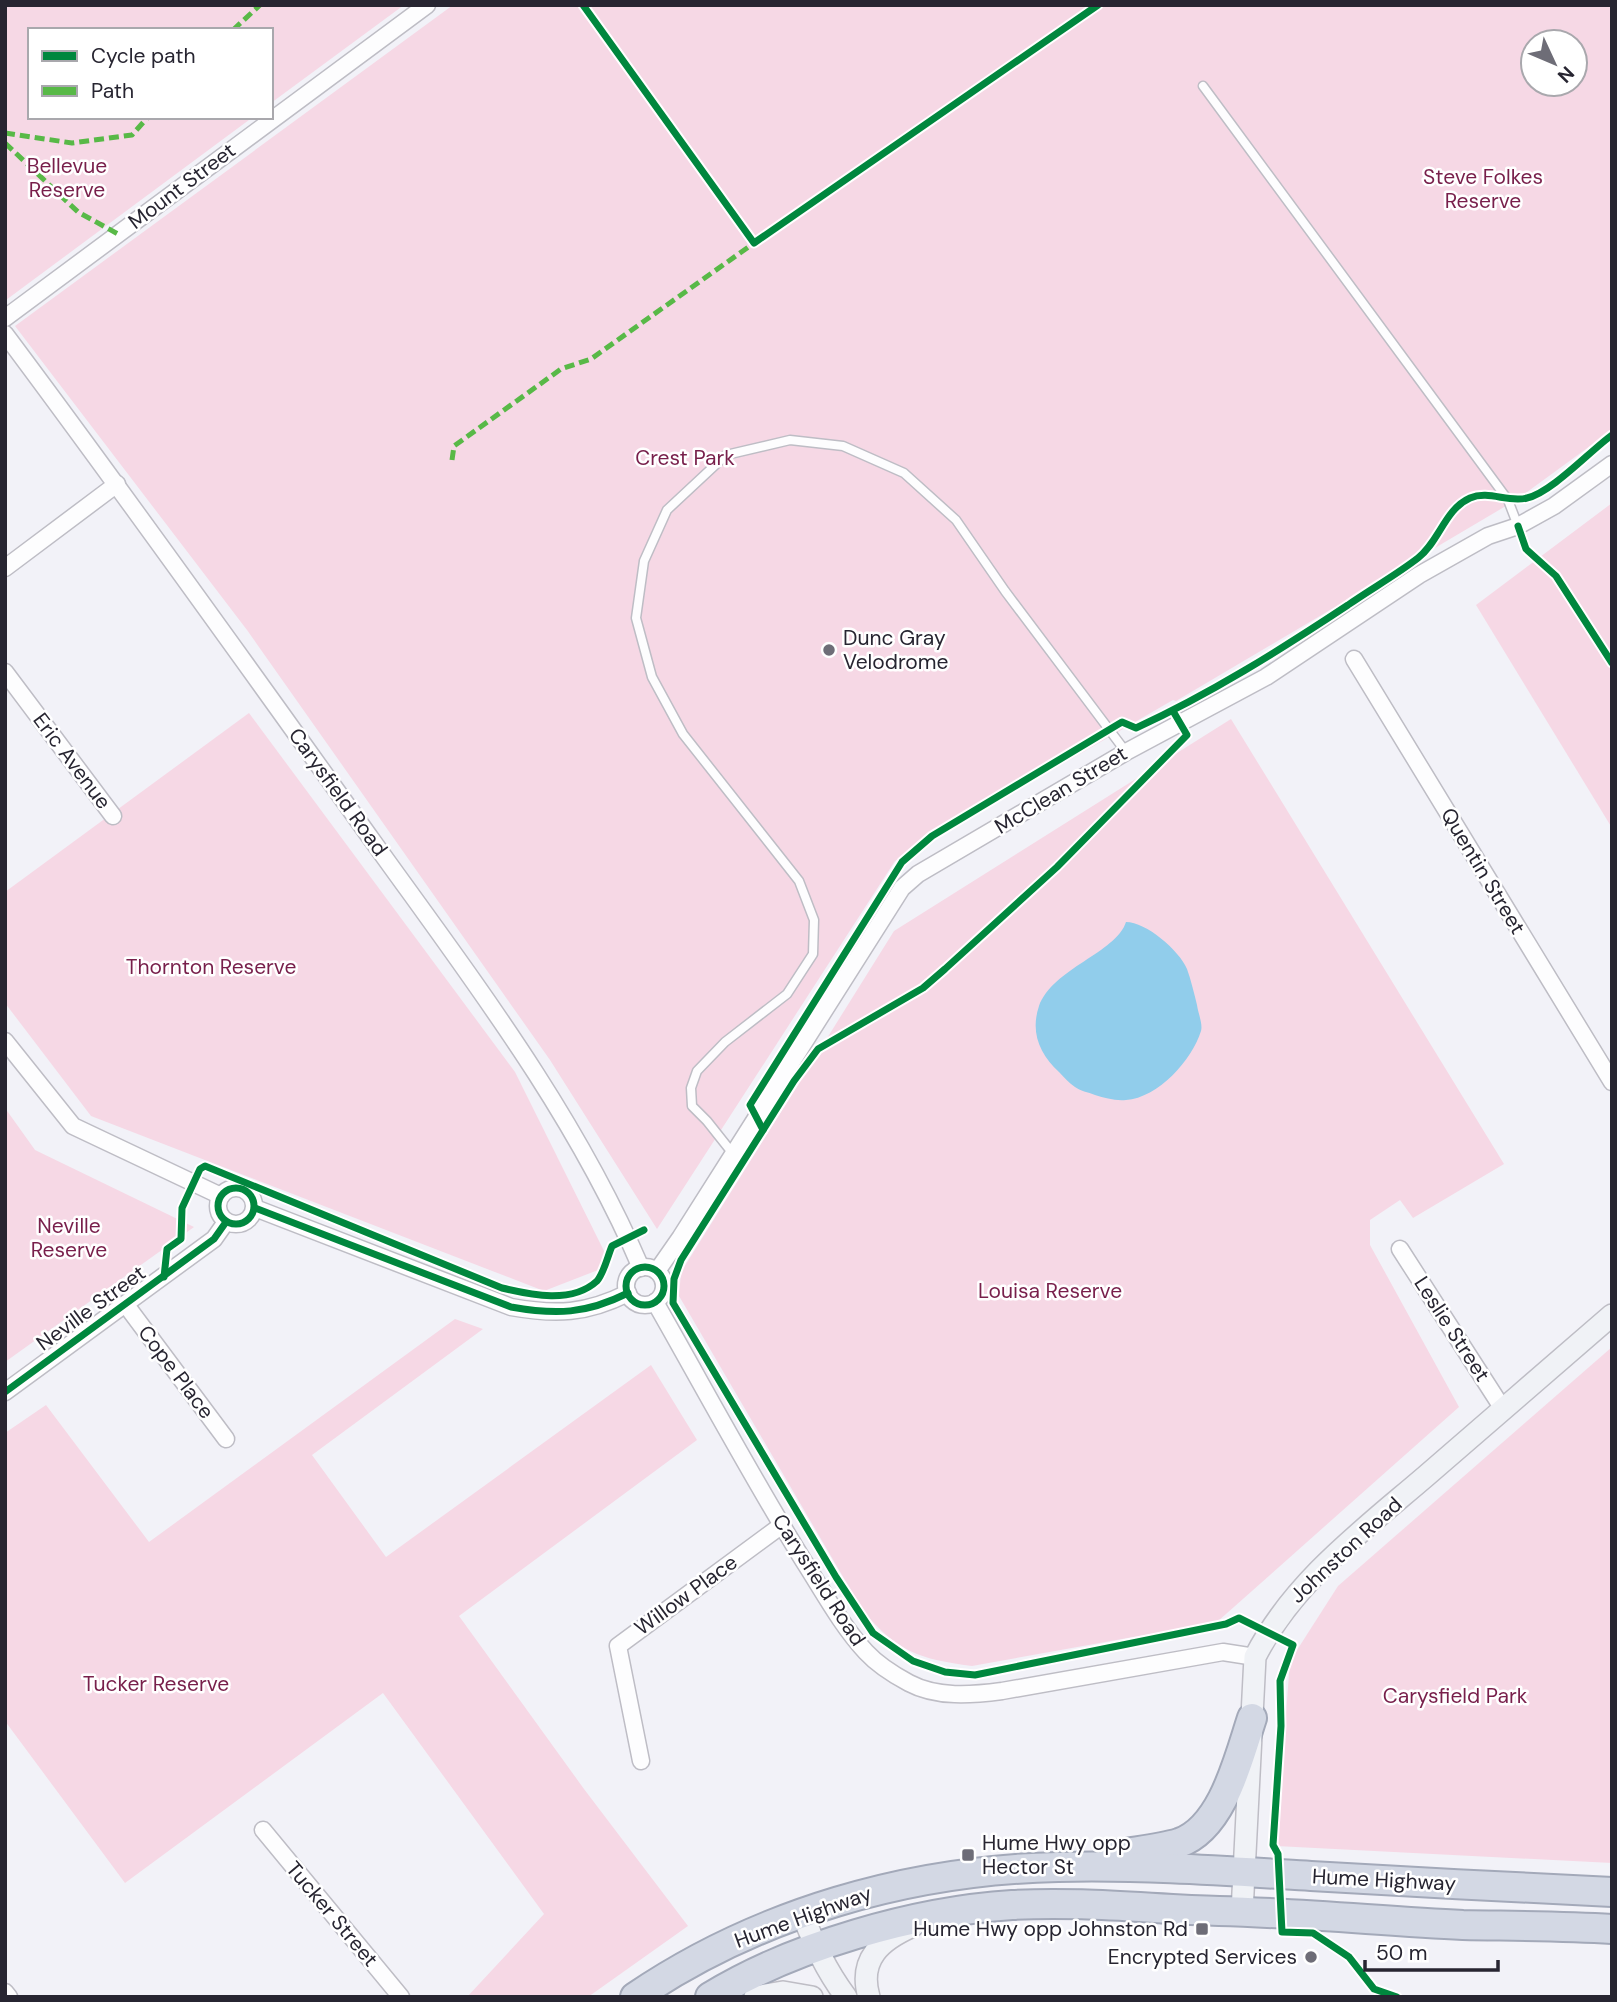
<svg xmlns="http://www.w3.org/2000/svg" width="1617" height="2002" font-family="'DM Sans',sans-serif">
<rect width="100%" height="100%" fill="#f2f2f8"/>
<g fill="#f6d8e5" fill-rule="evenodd">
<path d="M5 5H404L271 103V30H30V117H253L6 300Z"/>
<path d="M453 5H1612V430L1516 500 1176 701 1173 700 895 861 657 1229 550 1060 247 630 15 326ZM1533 42H1575V84H1533Z"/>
<path d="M1612 503V828L1476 605Z"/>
<path d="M249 713 515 1072 611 1265 544 1291 91 1116 5 1003V892Z"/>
<path d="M1231 719 1504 1164 1413 1218 1400 1200 1370 1220V1245L1459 1407 1217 1622 972 1666C919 1659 898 1652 863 1611L679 1296 681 1272 894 931Z"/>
<path d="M5 1108 35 1150 194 1227 5 1362Z"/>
<path d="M455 1319 483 1329 312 1455 386 1557 651 1365 697 1440 459 1616 584 1789 688 1926 588 1997H467L544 1914 383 1693 125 1883 5 1721V1433L46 1405 149 1542Z"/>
<path d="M1612 1347V1863L1276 1846 1290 1661 1338 1586Z"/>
</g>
<path fill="#91cdeb" d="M1126 922C1146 922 1179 950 1187 969 1191 980 1194 993 1197 1005 1198 1013 1203 1024 1201 1031 1192 1060 1158 1098 1126 1100 1115 1101 1105 1098 1095 1095 1088 1092 1080 1091 1075 1087 1069 1083 1064 1077 1059 1072 1040 1054 1030 1033 1039 1006 1053 968 1116 953 1126 922Z"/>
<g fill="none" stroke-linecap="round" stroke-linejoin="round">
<defs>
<g id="lane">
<path d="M1203 86 1508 500 1518 526"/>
<path d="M734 1155 707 1121 692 1106 691 1088 697 1071 725 1042 787 994 813 954 814 920 799 881 683 734 652 677 636 618 644 561 667 510 726 455 790 440 843 446 904 473 956 520 1005 591 1126 752"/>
</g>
<g id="street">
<path d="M5 318 427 5"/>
<path d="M5 334C130 501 251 671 372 840 471 978 574 1111 641 1268"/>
<path d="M5 568 117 484"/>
<path d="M1354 659 1612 1082"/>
<path d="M5 672 113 816"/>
<path d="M5 1041 73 1126 221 1196"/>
<circle cx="236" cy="1206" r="18"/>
<path d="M255 1208 511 1307C556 1315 586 1314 628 1293"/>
<path d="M1400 1249 1503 1409"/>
<circle cx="645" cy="1286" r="19"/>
<path d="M657 1271 680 1238 902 888 918 874 1126 752 1266 677 1419 575 1488 536 1518 526 1554 506 1612 464"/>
<path d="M655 1302C704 1388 751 1476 803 1560 823 1591 841 1625 866 1652 878 1665 894 1675 909 1683 937 1698 972 1695 1002 1691L1223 1652 1255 1657"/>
<path d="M126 1305 226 1439"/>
<path d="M5 1392 214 1239 226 1222"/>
<path d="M641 1761 618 1646 782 1525"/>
<path d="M263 1830 401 1997"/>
<path d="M5 1992 9 1997"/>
</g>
<g id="secondary">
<path d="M1242 1912 1255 1657C1293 1582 1363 1530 1426 1476 1488 1422 1550 1369 1612 1315"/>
<path d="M802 1913C814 1944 826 1970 846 1997"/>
<path d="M755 1997 783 1992 812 1997"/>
<path d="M869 1997C858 1959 881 1940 913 1926"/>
</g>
<g id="highway">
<path d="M1114 1855C1135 1851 1159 1849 1179 1843 1223 1828 1239 1757 1252 1718"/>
<path d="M635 1997C759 1913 909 1870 1058 1867 1143 1865 1227 1871 1311 1876 1411 1882 1512 1887 1612 1892"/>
<path d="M710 1997C793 1946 916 1911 1012 1905 1081 1901 1151 1909 1219 1911 1301 1913 1382 1921 1463 1925 1513 1926 1562 1926 1612 1929"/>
</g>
</defs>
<use href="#lane" stroke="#bebdc5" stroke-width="11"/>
<use href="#street" stroke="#bebdc5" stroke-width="19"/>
<use href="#secondary" stroke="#bebdc5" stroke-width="24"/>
<use href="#highway" stroke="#a3a9b9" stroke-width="32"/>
<use href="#lane" stroke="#fdfdfe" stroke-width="8"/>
<use href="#street" stroke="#fdfdfe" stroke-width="16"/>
<use href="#secondary" stroke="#f0f2f6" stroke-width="21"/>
<use href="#highway" stroke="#d3d8e4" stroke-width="28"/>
<g stroke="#58b947" stroke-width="5" stroke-dasharray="10 5" stroke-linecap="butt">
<path d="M233 30 260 5"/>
<path d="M5 133 72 143 132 135 148 117"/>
<path d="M5 143 78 212 118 234"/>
<path d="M452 460 454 446 561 369 591 359 754 243"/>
</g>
<defs>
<g id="cycleway">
<path d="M583 5 754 243 1098 5"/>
<path d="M1518 526 1526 549 1556 576 1612 663"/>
<path d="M1173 711 1187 735 1057 867 945 969 923 988 818 1049 794 1081 681 1260 674 1279 673 1303 836 1577 873 1633 913 1661 945 1672 975 1675 1226 1624 1239 1618 1293 1645 1280 1681 1281 1726 1273 1845 1278 1854 1282 1932 1313 1933 1349 1957 1374 1989 1397 1997"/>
<path d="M763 1130 750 1105 902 862 932 836 1122 722 1136 728C1210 694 1280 650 1348 605 1371 589 1396 575 1418 558 1439 542 1445 509 1470 498 1489 490 1508 503 1527 498 1551 493 1590 451 1612 435"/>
<circle cx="236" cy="1206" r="18"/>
<path d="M255 1208 511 1307C556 1315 586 1314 628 1293"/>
<circle cx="645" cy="1286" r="19"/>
<path d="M164 1277 167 1249 181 1239 182 1208 200 1169 205 1166 502 1288C531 1295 572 1304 597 1281 604 1273 608 1255 612 1246L644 1230"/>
<path d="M5 1392 214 1239 226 1222"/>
</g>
</defs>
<use href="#cycleway" stroke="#fff" stroke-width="11"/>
<use href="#cycleway" stroke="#00873e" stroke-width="7"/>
</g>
<g fill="#6e6d77" stroke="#fff" stroke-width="2.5">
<circle cx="829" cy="650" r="7"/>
<rect x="961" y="1848" width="14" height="14" rx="3.5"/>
<rect x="1195" y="1922" width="14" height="14" rx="3.5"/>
<circle cx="1311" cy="1957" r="7"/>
</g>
<g text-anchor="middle" stroke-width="5" stroke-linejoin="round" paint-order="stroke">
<g font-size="21" fill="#781f4b" stroke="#fff">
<text x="67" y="173">Bellevue<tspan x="67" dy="24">Reserve</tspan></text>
<text x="1483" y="184">Steve Folkes<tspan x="1483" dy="24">Reserve</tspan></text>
<text x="685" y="465">Crest Park</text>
<text x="211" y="974">Thornton Reserve</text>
<text x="69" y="1233">Neville<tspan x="69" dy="24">Reserve</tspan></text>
<text x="1050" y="1298">Louisa Reserve</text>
<text x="156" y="1691">Tucker Reserve</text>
<text x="1455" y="1703">Carysfield Park</text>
</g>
<g font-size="21" fill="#272531" stroke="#fff">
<text transform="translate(182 186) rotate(-37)" y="7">Mount Street</text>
<text transform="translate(72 761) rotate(53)" y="7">Eric Avenue</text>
<text transform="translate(1061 790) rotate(-31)" y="7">McClean Street</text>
<text transform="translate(338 792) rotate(54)" y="7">Carysfield Road</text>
<text transform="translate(1483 871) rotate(59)" y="7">Quentin Street</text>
<text transform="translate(91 1308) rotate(-36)" y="7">Neville Street</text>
<text transform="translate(1452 1329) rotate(57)" y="7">Leslie Street</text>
<text transform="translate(176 1372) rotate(53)" y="7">Cope Place</text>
<text transform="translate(1346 1550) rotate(-43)" y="7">Johnston Road</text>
<text transform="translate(819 1580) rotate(57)" y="7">Carysfield Road</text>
<text transform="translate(686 1595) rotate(-36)" y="7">Willow Place</text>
<text transform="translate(1384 1880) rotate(3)" y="7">Hume Highway</text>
<text transform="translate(332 1914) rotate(50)" y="7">Tucker Street</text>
<text transform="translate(803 1917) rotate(-20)" y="7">Hume Highway</text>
</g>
<g font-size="21" fill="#272531" stroke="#fff" text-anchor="start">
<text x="843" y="645">Dunc Gray<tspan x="843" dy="24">Velodrome</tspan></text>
<text x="982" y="1850">Hume Hwy opp<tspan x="982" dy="24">Hector St</tspan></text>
<text x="1188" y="1936" text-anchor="end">Hume Hwy opp Johnston Rd</text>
<text x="1297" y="1964" text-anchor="end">Encrypted Services</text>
</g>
</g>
<rect width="1617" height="2002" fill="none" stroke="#272531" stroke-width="14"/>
<rect x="28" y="28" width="245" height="91" fill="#ffffff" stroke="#a9a8ad" stroke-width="2"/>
<rect x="42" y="51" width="35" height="10" fill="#00873e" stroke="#a9a8ad" stroke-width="2"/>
<text x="91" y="63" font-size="21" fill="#272531">Cycle path</text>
<rect x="42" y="86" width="35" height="10" fill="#58b947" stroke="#a9a8ad" stroke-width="2"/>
<text x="91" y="98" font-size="21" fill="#272531">Path</text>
<g transform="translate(1554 63) rotate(134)"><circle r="33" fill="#ffffff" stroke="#a9a8ad" stroke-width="2"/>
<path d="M0-5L12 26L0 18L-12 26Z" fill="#6e6d77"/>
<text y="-10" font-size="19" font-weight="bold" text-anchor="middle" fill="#272531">N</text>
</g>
<path d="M1365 1960v10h133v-10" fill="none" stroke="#272531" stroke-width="3.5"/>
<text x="1376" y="1960" font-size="21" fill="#272531" stroke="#ffffff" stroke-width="5" paint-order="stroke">50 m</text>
</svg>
